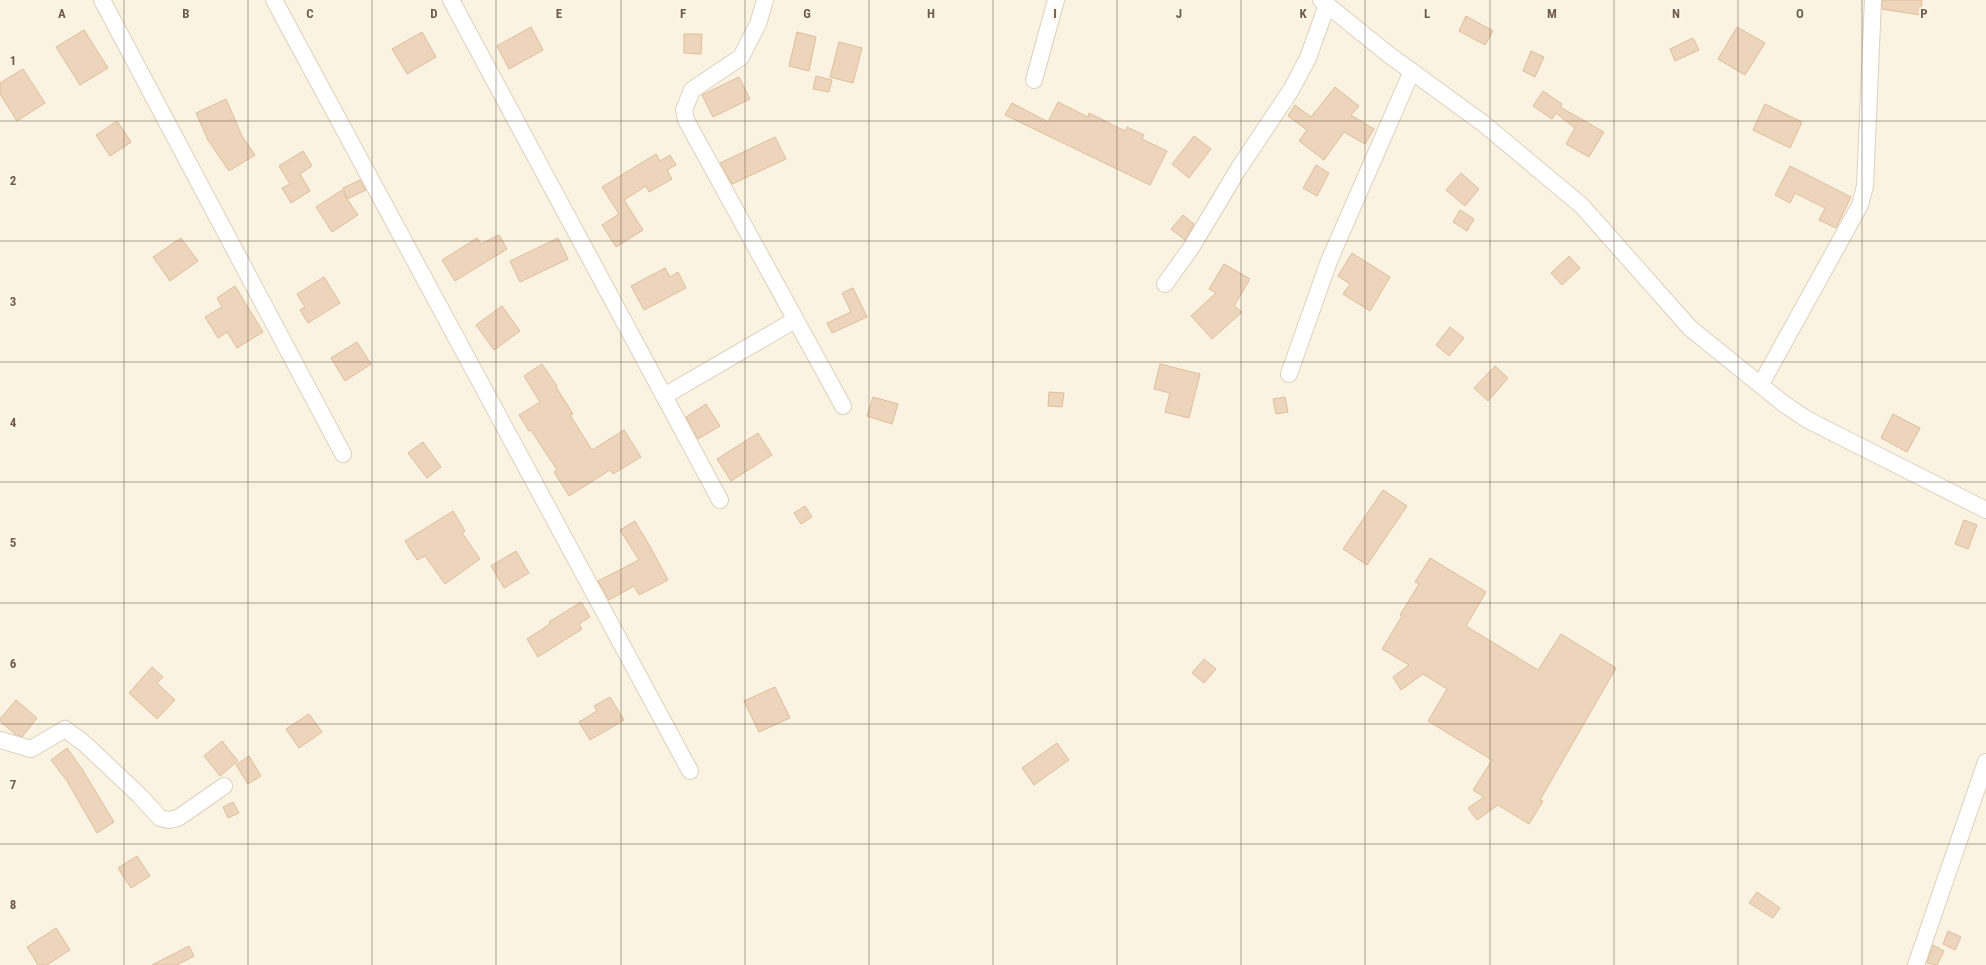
<svg xmlns="http://www.w3.org/2000/svg" width="1986" height="965" font-family="'Roboto Condensed',sans-serif">
<rect width="100%" height="100%" fill="#faf3e1"/>
<g fill="#edd5bb" stroke="#dfbd9c">
<path d="M1882 0H1922L1920 15 1882 9Z"/>
<path d="M1466 16 1493 31 1485 45 1459 31Z"/>
<path d="M531 27 543 50 509 69 497 46Z"/>
<path d="M1737 27 1765 43 1745 75 1718 59Z"/>
<path d="M84 30 108 68 80 85 56 47Z"/>
<path d="M422 32 436 57 407 74 392 49Z"/>
<path d="M797 32 816 37 809 71 789 66Z"/>
<path d="M684 34H702L701 54 684 53Z"/>
<path d="M1693 38 1699 50 1675 61 1670 49Z"/>
<path d="M839 42 862 48 853 83 830 77Z"/>
<path d="M1531 51 1544 57 1535 77 1523 71Z"/>
<path d="M23 69 45 103 17 121 0 94V83Z"/>
<path d="M816 76 832 80 829 92 813 89Z"/>
<path d="M739 77 750 99 713 117 702 95Z"/>
<path d="M1335 87 1359 106 1351 115 1374 129 1365 144 1344 132 1324 160 1299 141 1307 130 1288 116 1295 105 1311 117Z"/>
<path d="M1543 91 1562 104 1560 107 1604 132 1589 157 1566 144 1575 128 1556 113 1552 119 1533 106Z"/>
<path d="M226 99 242 136 255 155 229 171 208 140 196 113Z"/>
<path d="M1058 102 1088 117 1089 113 1125 131 1127 127 1144 135 1142 139 1167 151 1150 185 1005 115 1012 103 1048 122Z"/>
<path d="M1765 104 1802 122 1790 148 1753 130Z"/>
<path d="M117 121 131 142 110 156 96 135Z"/>
<path d="M1194 136 1211 149 1189 178 1172 164Z"/>
<path d="M775 137 786 159 732 184 720 163Z"/>
<path d="M303 151 312 166 300 174 310 191 291 203 282 188 290 184 279 166Z"/>
<path d="M656 154 660 161 670 155 676 165 667 170 672 179 649 192 646 186 624 200 643 230 616 247 602 225 619 214 602 187Z"/>
<path d="M1316 165 1329 173 1317 196 1303 188Z"/>
<path d="M1790 166 1851 197 1836 228 1819 220 1825 208 1795 193 1790 203 1775 195Z"/>
<path d="M1461 173 1479 189 1465 206 1446 190Z"/>
<path d="M360 180 366 190 347 199 358 215 332 232 316 207 342 190 347 199 343 188Z"/>
<path d="M1460 210 1474 219 1467 231 1453 222Z"/>
<path d="M1183 215 1194 224 1185 240 1171 229Z"/>
<path d="M499 235 507 249 455 281 442 260 477 238 481 244Z"/>
<path d="M181 238 198 261 170 281 153 257Z"/>
<path d="M558 238 568 259 520 282 510 261Z"/>
<path d="M1352 253 1390 277 1370 311 1343 294 1350 284 1338 276Z"/>
<path d="M1569 256 1580 268 1562 285 1551 273Z"/>
<path d="M1224 264 1250 279 1234 306 1242 312 1212 339 1191 316 1216 293 1209 289Z"/>
<path d="M665 268 670 277 678 272 686 288 644 310 631 286Z"/>
<path d="M324 277 340 303 308 323 300 310 305 307 297 294Z"/>
<path d="M235 286 263 332 237 348 227 332 218 338 205 317 222 307 217 298Z"/>
<path d="M853 288 867 317 832 333 827 323 851 312 842 293Z"/>
<path d="M502 306 520 331 494 350 476 325Z"/>
<path d="M1450 327 1464 338 1449 356 1436 345Z"/>
<path d="M357 342 371 364 345 381 331 358Z"/>
<path d="M542 364 557 386 556 387 573 414 570 415 592 450 624 430 641 457 613 474 610 470 569 496 554 472 557 470 531 430 529 431 519 415 540 402 524 376Z"/>
<path d="M1160 364 1200 374 1189 418 1165 412 1170 393 1154 389Z"/>
<path d="M1495 366 1508 378 1488 401 1474 388Z"/>
<path d="M1049 392 1064 393 1062 407 1048 406Z"/>
<path d="M873 397 898 404 892 424 867 416Z"/>
<path d="M1285 397 1288 412 1276 414 1273 399Z"/>
<path d="M706 404 720 426 698 439 686 417Z"/>
<path d="M1893 414 1920 428 1907 452 1881 438Z"/>
<path d="M758 433 772 455 731 481 717 459Z"/>
<path d="M423 442 441 467 427 478 408 453Z"/>
<path d="M1383 490 1407 506 1367 565 1343 549Z"/>
<path d="M805 506 812 517 801 524 794 513Z"/>
<path d="M453 511 465 531 462 533 480 559 445 584 425 556 417 560 405 541Z"/>
<path d="M1964 520 1977 525 1968 549 1955 544Z"/>
<path d="M635 521 652 550 668 580 639 595 634 586 609 600 598 581 639 560 620 530Z"/>
<path d="M516 551 529 573 504 588 491 566Z"/>
<path d="M1430 558 1486 592 1466 626 1538 670 1561 634 1616 668 1540 800 1543 801 1529 824 1498 805 1477 820 1468 808 1484 797 1473 790 1492 760 1428 721 1447 689 1423 674 1401 690 1393 677 1409 665 1382 649 1402 616 1400 615 1419 584 1415 582Z"/>
<path d="M581 602 590 617 579 624 582 629 538 657 527 639 550 624 549 622Z"/>
<path d="M1204 659 1216 669 1204 683 1192 673Z"/>
<path d="M152 667 163 677 157 683 175 700 157 719 129 693Z"/>
<path d="M775 687 790 718 759 732 744 701Z"/>
<path d="M610 697 624 720 590 740 579 722 597 711 594 706Z"/>
<path d="M16 700 37 718 22 737 16 735 0 721V719Z"/>
<path d="M309 714 322 732 299 748 286 729Z"/>
<path d="M222 741 238 761 220 776 204 756Z"/>
<path d="M1057 743 1069 760 1034 785 1022 768Z"/>
<path d="M67 748 82 769 114 822 97 833 67 781 51 760Z"/>
<path d="M249 756 261 776 248 784 236 765Z"/>
<path d="M233 802 239 813 228 818 223 807Z"/>
<path d="M137 856 150 876 131 888 118 868Z"/>
<path d="M1757 892 1780 908 1773 918 1749 903Z"/>
<path d="M56 928 70 950 47 965H38L27 947Z"/>
<path d="M1948 931 1961 937 1955 950 1943 944Z"/>
<path d="M1933 945 1944 951 1937 965 1927 963Z"/>
<path d="M189 946 194 956 177 965H152Z"/>
</g>
<g fill="none" stroke-linecap="round" stroke-linejoin="round">
<defs>
<g id="street">
<path d="M102 0 343 454"/>
<path d="M274 0 690 771"/>
<path d="M451 0 720 500"/>
<path d="M765 0 758 24 741 57 692 90 684 110 686 120 843 406"/>
<path d="M1321 0 1388 54 1484 124 1582 206 1690 328 1784 404 1808 420 1986 510"/>
<path d="M1034 80 1056 0"/>
<path d="M1165 284 1191 248 1239 168 1291 90 1308 58 1327 5"/>
<path d="M1289 374 1329 261 1412 71"/>
<path d="M1761 384 1860 205 1865 186 1873 0"/>
<path d="M664 396 795 320"/>
<path d="M0 740 31 749 65 729 85 744 140 796 160 818 169 820 178 818 224 786"/>
<path d="M1916 965 1986 762"/>
</g>
</defs>
<use href="#street" stroke="#ddd0be" stroke-width="18"/>
<use href="#street" stroke="#fff" stroke-width="16"/>
</g>
<path fill="none" stroke="#6f5c4a" stroke-width="1" stroke-opacity="0.55" d="M124 0V965M248 0V965M372 0V965M496 0V965M621 0V965M745 0V965M869 0V965M993 0V965M1117 0V965M1241 0V965M1365 0V965M1490 0V965M1614 0V965M1738 0V965M1862 0V965M0 121H1986M0 241H1986M0 362H1986M0 482H1986M0 603H1986M0 724H1986M0 844H1986"/>
<g font-size="13" text-anchor="middle" font-weight="bold" fill="#6f5c4a" stroke="#fef7e7" stroke-width="3.5" stroke-linejoin="round" paint-order="stroke">
<text x="62" y="18">A</text>
<text x="186" y="18">B</text>
<text x="310" y="18">C</text>
<text x="434" y="18">D</text>
<text x="559" y="18">E</text>
<text x="683" y="18">F</text>
<text x="807" y="18">G</text>
<text x="931" y="18">H</text>
<text x="1055" y="18">I</text>
<text x="1179" y="18">J</text>
<text x="1303" y="18">K</text>
<text x="1427" y="18">L</text>
<text x="1552" y="18">M</text>
<text x="1676" y="18">N</text>
<text x="1800" y="18">O</text>
<text x="1924" y="18">P</text>
<text x="13" y="65">1</text>
<text x="13" y="185">2</text>
<text x="13" y="306">3</text>
<text x="13" y="427">4</text>
<text x="13" y="547">5</text>
<text x="13" y="668">6</text>
<text x="13" y="789">7</text>
<text x="13" y="909">8</text>
</g>
</svg>
